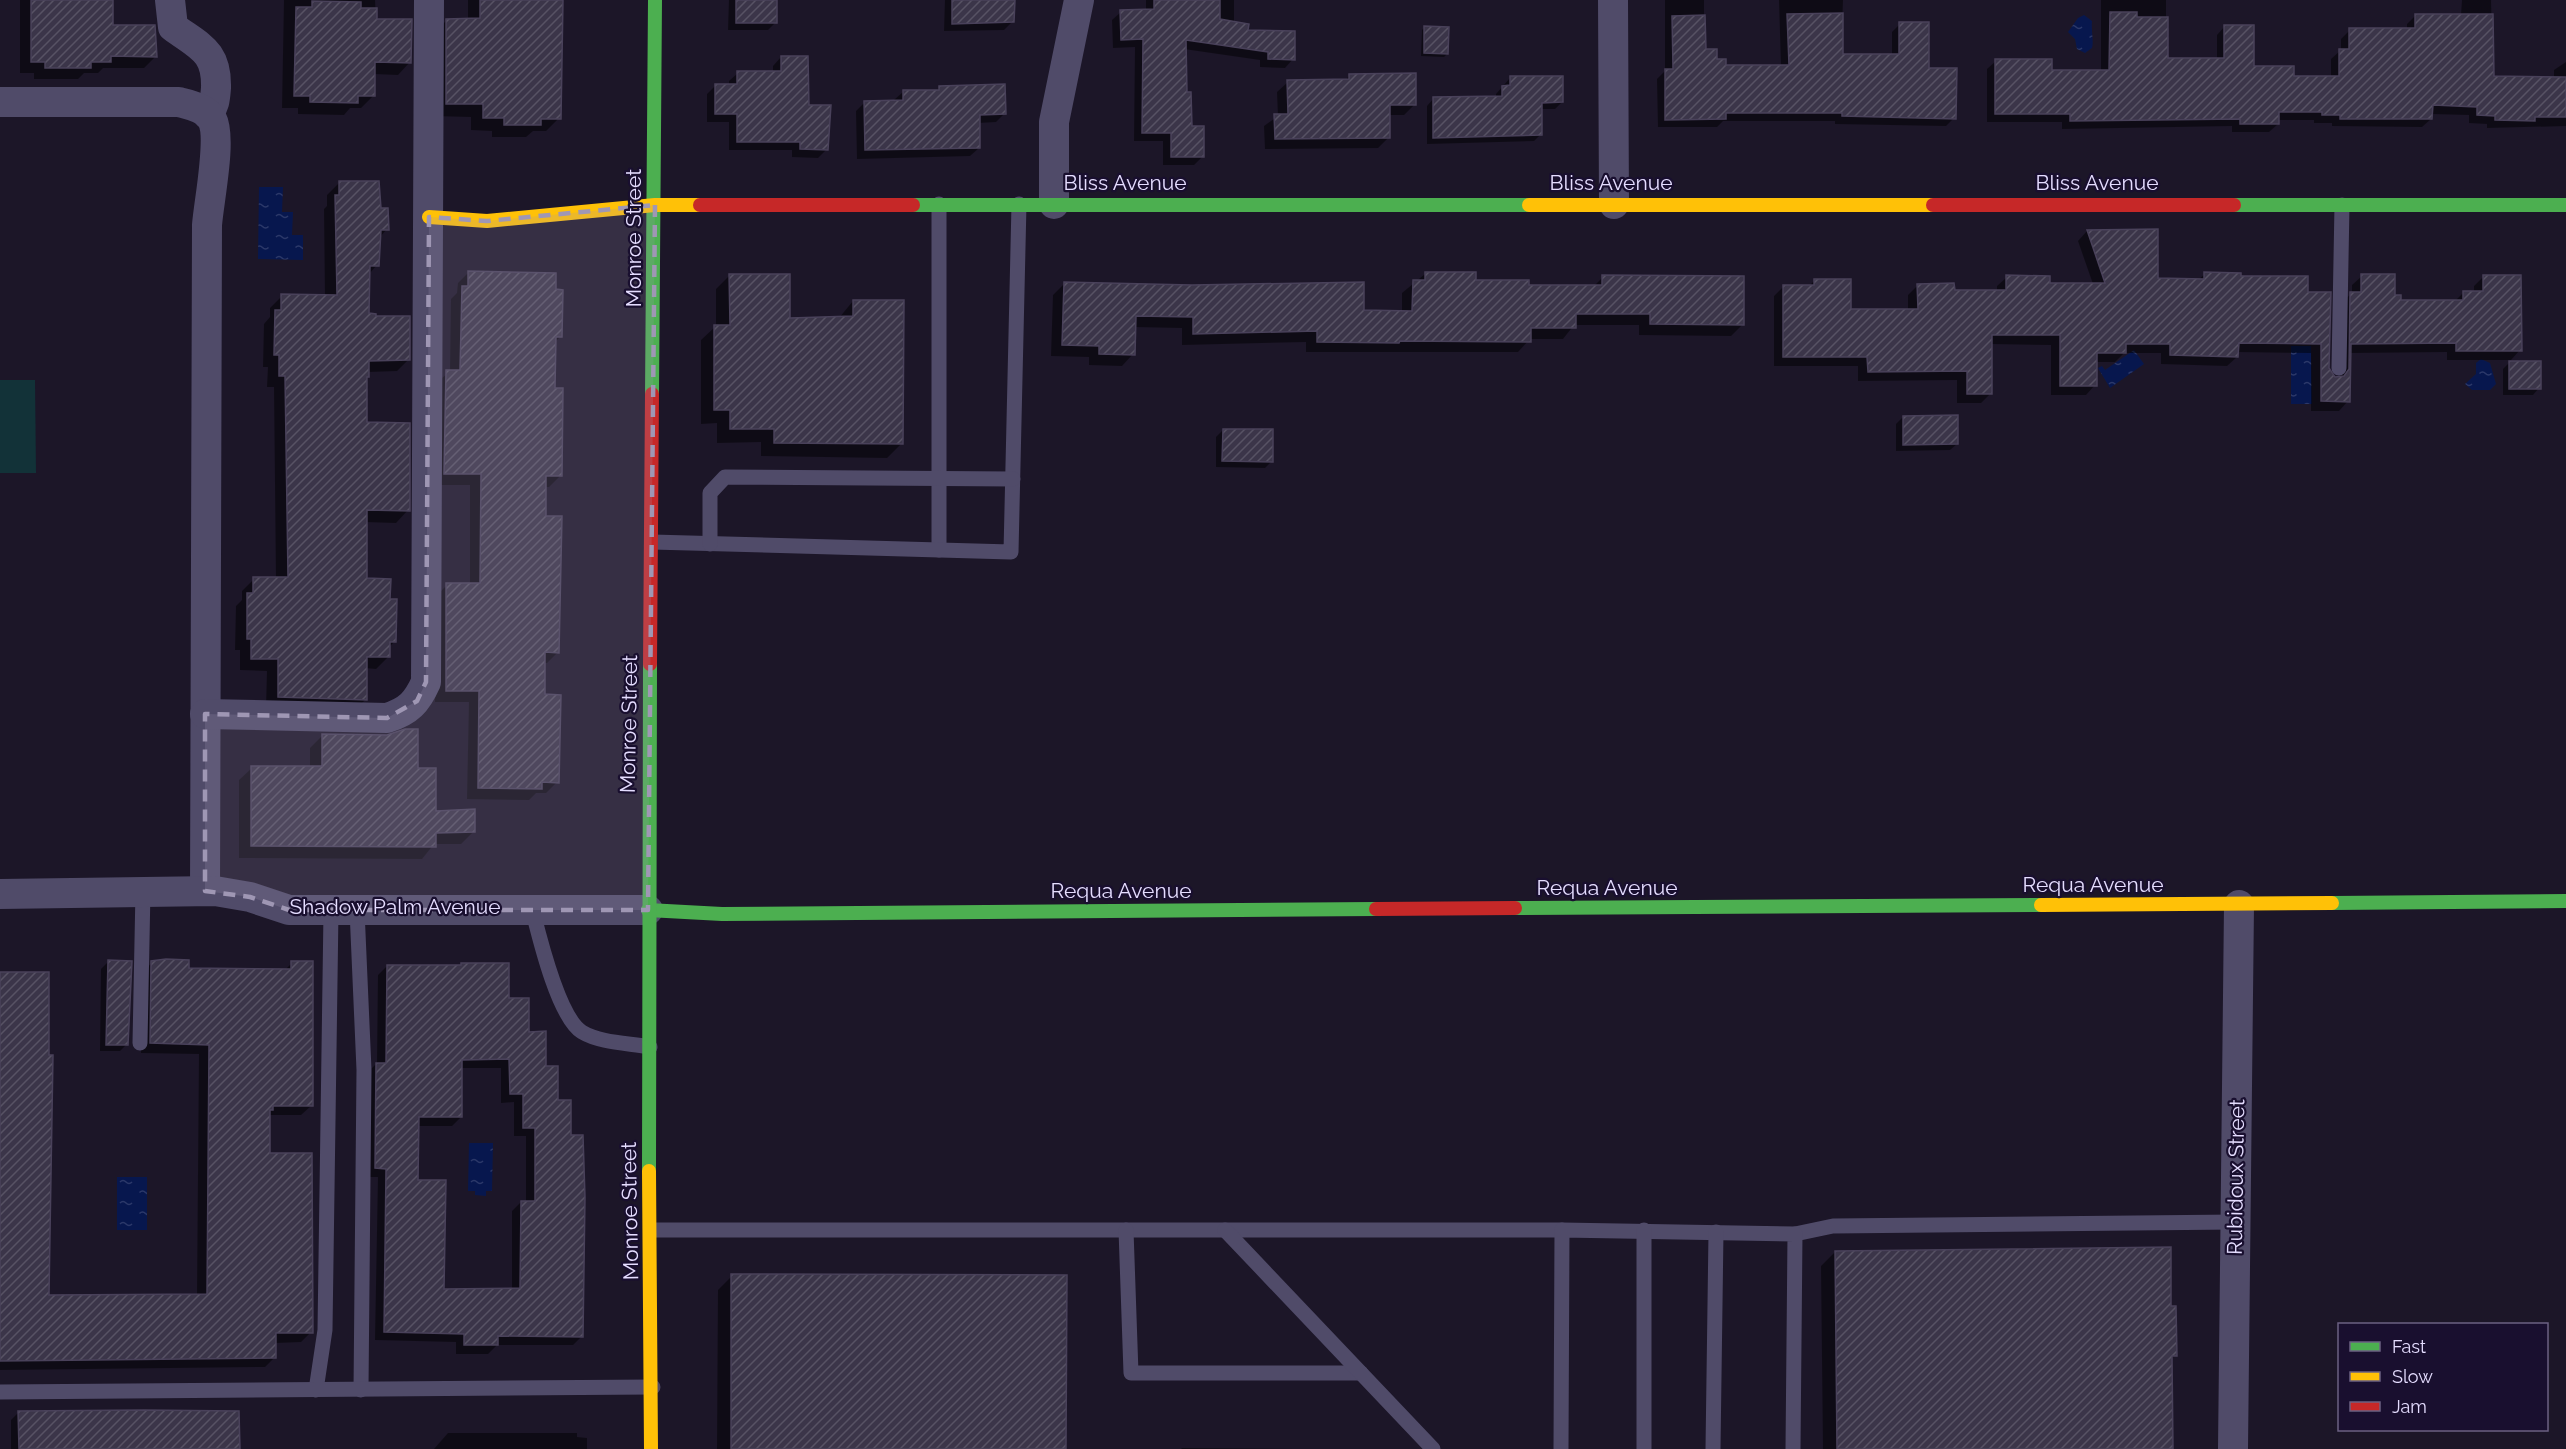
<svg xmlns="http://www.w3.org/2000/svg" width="2566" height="1449" font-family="Raleway,sans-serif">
<defs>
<pattern id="water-ripples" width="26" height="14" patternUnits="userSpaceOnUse" patternTransform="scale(1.5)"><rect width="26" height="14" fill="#07174e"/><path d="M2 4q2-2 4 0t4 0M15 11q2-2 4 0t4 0" fill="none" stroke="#2b3869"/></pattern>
<pattern id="building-hatch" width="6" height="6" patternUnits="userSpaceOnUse" patternTransform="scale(1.5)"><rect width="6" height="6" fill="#3b3549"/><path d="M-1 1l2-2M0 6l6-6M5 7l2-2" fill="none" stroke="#575264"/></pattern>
</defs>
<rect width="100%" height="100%" fill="#1c1628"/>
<path fill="#123238" d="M0 380H35L36 473H0Z"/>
<g fill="url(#water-ripples)">
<path d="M2084 15 2092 21C2091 29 2094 43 2092 48L2085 53 2077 49 2075 39 2068 32 2078 18Z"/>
<path d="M259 187H283L282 212H293L292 235H303V260L258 259Z"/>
<path d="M2291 346H2311L2312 404H2291Z"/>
<path d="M2134 350 2144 364 2110 388 2098 368 2102 366 2105 370Z"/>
<path d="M2481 359 2490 363 2496 384 2490 390H2472L2465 384 2476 374V363Z"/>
<path d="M469 1143H493L492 1191H486V1196L475 1195V1191H468Z"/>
<rect x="117" y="1177" width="30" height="53"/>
</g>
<g fill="#0007" fill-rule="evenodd">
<path d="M20 0H112V26L155 57 144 68H103L98 73H84L78 79H34V73H20Z"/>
<path d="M284 0H375L376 20 410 62 398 75 374 74 373 96 361 108H350L344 115 298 114V108H282Z"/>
<path d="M468 0H562L559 118 546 131H533L526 137H492V131L471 130V117L433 116 434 33 447 20H468Z"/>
<path d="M729 0H776L775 23 768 30H728Z"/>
<path d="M945 0H1013V21L1004 30 944 31Z"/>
<path d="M1146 0H1234V23L1293 59 1285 68 1260 67V60L1184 49 1185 93 1190 128 1203 156 1194 165H1163V141H1134L1135 47 1113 48 1112 20 1121 12 1146 11Z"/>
<path d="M1665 0H1704V51L1725 66H1781L1779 0H1843L1841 56H1892V32L1900 24 1954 118 1946 126 1835 124V121H1723L1717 127H1658L1657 79 1665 71Z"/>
<path d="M2101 0H2166V60H2217V35L2225 26 2253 67 2292 77H2331V59L2341 50V39L2350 30H2407V24L2416 15H2461L2462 0H2491L2493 78H2554V70L2566 62V126L2487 128V124L2469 123V115L2431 114V119L2422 127 2332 126V123H2314V120H2278V124L2269 132H2232V126L2062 129V122H1987V69L1996 61 2050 72H2101Z"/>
<path d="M1425 27 1447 54 1444 57 1421 56 1422 30Z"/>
<path d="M781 57 826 150 818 158 792 157V150H729V122H707V94L716 85H729V81L738 73H773V66Z"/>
<path d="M1349 76 1415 104 1404 115H1389V137L1378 148 1265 149 1264 126 1278 116 1277 92 1288 82 1345 81Z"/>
<path d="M1510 78 1562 102 1555 109H1540L1541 134 1534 141 1427 144V106L1433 99 1496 98V94Z"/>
<path d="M940 87 1004 114 996 122 978 123 979 148 970 156 857 159 856 111 865 102 894 100 903 92 936 91Z"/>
<path d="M339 183 380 210 387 229 379 238 377 265 369 274 368 314 409 359 397 371 368 372 365 423 408 510 396 523 365 522V579L389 601 395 641 388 648V657L376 669 365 668V700L353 712 266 708 267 671 240 670V650H235L236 606 242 600V591L254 579H276L274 387H267L268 367H263L264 324 270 317V308L282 296 325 297 324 209 327 206V195Z"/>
<path d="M2087 231H2157V279L2198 280 2205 274 2240 277 2307 293H2329L2328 368 2332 377 2340 379 2341 303 2352 293V285L2362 276 2399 302H2454L2464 292H2474V286L2483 277 2520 350 2511 360H2447V352L2349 353 2348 401 2339 411H2311V353L2237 352V357L2227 366 2161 364V353H2124L2115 362H2095V385L2086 395H2051V345L1991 344V393L1981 403H1957V380L1858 381V366H1774V296L1784 286 1808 287 1815 280 1850 311 1908 310V295L1918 285 1953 292H1997V286L2007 277 2049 284H2093L2078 241Z"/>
<path d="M469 272 560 337 555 342 553 390 560 476 549 487H544V517H561L558 652 547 663H543V696L557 782 546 793H536L529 800 467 799 469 702H435L436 596 447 585H470V485H434L435 383 450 372 451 299 457 293 458 283Z"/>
<path d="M1425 274 1527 287H1593L1603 277 1743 324 1731 336 1639 335V325H1574L1563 339H1530L1518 352H1306V342L1182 345V328L1134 327 1133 354 1122 366 1089 365V357L1051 356 1053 295 1064 284 1362 312H1402V293Z"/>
<path d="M730 275 789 320 839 318 853 301 901 444 887 458 761 456V442L717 443V423L701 424V340L716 326V289Z"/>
<path d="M2510 362 2539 388 2533 395H2503V369Z"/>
<path d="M1903 417 1957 444 1950 450 1896 451V424Z"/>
<path d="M1223 430 1272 461 1265 468 1216 467V437Z"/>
<path d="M323 735 387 737 416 769 434 813 474 831 461 844H434L422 859 239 858V780L252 768 310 767V748Z"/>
<path d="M108 962 127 1044 120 1051H100L101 969Z"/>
<path d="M152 963 187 969 284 971 292 963 311 1106 301 1115H268L269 1155 311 1332 301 1342 275 1343V1357L265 1367 0 1370V974L48 1296H197L199 1054 141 1053 142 972Z"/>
<path d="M387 966 508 999 544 1068 570 1137 582 1336 573 1345H497L488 1354H456V1342L375 1340 378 1177H366L367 1073 377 1063 378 975ZM461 1068H501V1103L514 1102V1136H526V1202H521L512 1211V1290L443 1291 417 1181 418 1126H452L461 1117Z"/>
<path d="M1835 1252 2170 1308 2175 1355 2171 1360 2172 1449H1823L1821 1266Z"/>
<path d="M732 1276 1065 1449H717L718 1290Z"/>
<path d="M19 1412 238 1449H11V1420Z"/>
<path d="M448 1433H577V1437L587 1438V1449H434Z"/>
<path d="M1182 1448 1295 1449H1181Z"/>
</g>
<g fill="url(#building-hatch)" stroke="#49415a" stroke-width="1.5" fill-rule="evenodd">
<path d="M31 0H113V25H155L157 57 111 56V62H91V68H45V62H31Z"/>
<path d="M480 0H563L561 119H541V125H504V118H483V104H446V19L480 18Z"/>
<rect x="736" y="0" width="41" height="23"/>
<path d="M952 0H1015L1014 22 952 24Z"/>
<path d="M1154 0H1220V19L1249 24 1248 30 1295 31V60L1268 59V52L1186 40 1187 92H1191L1192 126H1204V157H1171V133H1142L1143 39 1121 40 1120 10 1154 9Z"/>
<path d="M312 1 361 2V8H377V19H412L411 63 375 62V96H358V103L310 102V96H294L296 7H312Z"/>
<path d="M2110 12H2137V17H2168V58H2224V25H2254V66H2294V76H2339V49H2349V28H2415V14H2493L2494 76 2566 77V117H2535V121L2495 120V116L2477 115V107L2433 105 2432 119H2340V115H2322V112H2279V124H2240V119L2070 121V114H1995V59H2052V70H2109Z"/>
<path d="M1843 13V54H1899V22H1929V68H1957L1956 119 1842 116V113H1726V119L1665 120V69H1673L1672 16 1705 15 1706 49H1717V59H1726V65H1789L1787 14Z"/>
<path d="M1424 26 1449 27 1448 54 1424 53Z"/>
<path d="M781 56H808L809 105H831L828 150 800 149V142H737V114H715V84H737V71H781Z"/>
<path d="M1416 73V105H1390V138L1275 139 1274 114H1288L1287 80 1349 79V74Z"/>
<path d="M1510 76H1563V102L1542 103V135L1433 138V97L1502 96V86L1510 85Z"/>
<path d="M1005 84 1006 114 980 115V148L865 150 864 101 903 100V90H939V86Z"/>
<path d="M339 181H379L381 208H388L389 230H381L379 266H370L369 313 376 314V316H410V360L369 361V377H367V422L410 423V511L367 510V578L391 579 390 599H397L396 642H390V657H367V700L278 697V659H251V639H247V593H253V577H288L285 376H279V355H274L275 310H281V294L337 295 335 195H339Z"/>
<path d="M2158 229V278L2204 279V272L2241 273V276H2308V292H2331L2329 368 2335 377 2344 376 2349 369 2350 292H2361V274H2395V295H2401V300H2463V291H2483V275H2521L2522 351H2456V343L2351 344 2350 402 2321 401V344L2239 343 2238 357 2170 355V344H2126V353H2097V386H2060V335H1992V394H1967V371L1868 372 1867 357H1783V285H1814V279H1851V309H1918L1917 284 1954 283 1955 290H2006V275L2050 276V283H2105L2087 230Z"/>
<path d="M468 271 556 273V289L563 290 562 337H556L555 388H563L562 476H546V516H562L559 653 545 652V694L561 695 559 783 542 782V789L478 788 479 691H446V583H480L481 474H444L446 370H460L462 286H468Z"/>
<path d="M1425 272H1476V280H1529V285H1602V275L1744 276V325L1650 324V314H1576V328H1531V342L1400 341 1399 343 1317 342V331L1193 334V317L1136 316 1135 355 1099 354V346L1062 345 1064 282 1192 285 1364 282V310L1412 311 1413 280H1425Z"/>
<path d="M729 274H790V318L853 316V300H904L903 444 774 443V429H730V410H714V325H730Z"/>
<rect x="2509" y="361" width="32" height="28"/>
<path d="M1958 415V444L1903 445V416Z"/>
<path d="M1223 429H1273V462L1222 461Z"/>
<path d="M405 729H418V768H436V811L475 809V832L436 833V847L251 846V766H322V734L387 735Z"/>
<path d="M166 959 189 960V968L291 969V961H313V1106H273V1110H270V1153H312L313 1333H276V1358L0 1361V972H49V1055H53L49 1295 207 1294 209 1045 150 1043 151 961Z"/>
<path d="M108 960 132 961 128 1045H106Z"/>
<path d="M461 963H509V998H529V1032L546 1031V1066H558V1100H571V1135H583L585 1197 583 1337 498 1336V1345H464V1334L384 1332 386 1169 375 1168 376 1063H386L387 965H461ZM509 1059 510 1094H523V1128H535V1201H521L520 1288 444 1289 446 1180H418L419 1117H462V1060Z"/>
<path d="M2171 1247V1306H2176L2177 1356H2172L2173 1449H1837L1835 1251Z"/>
<path d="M731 1274 1067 1275 1066 1449H731Z"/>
<path d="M144 1410 239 1411 240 1449H19L18 1411Z"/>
</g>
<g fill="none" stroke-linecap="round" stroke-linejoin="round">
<g stroke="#504b69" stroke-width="15">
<path d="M939 204V550"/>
<path d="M2339 368 2342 205"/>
<path d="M652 542 1011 552 1019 204"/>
<path d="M710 544V493L725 477 1013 479"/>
<path d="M532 908C539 936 558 1017 582 1032 600 1043 629 1043 650 1047"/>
<path d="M357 910 364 1070 361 1390"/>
<path d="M140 1043 143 890"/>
<path d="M652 1230H1562"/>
<path d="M1126 1230 1131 1373H1361"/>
<path d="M1225 1230 1433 1449"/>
<path d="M1795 1234 1833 1226 2236 1222"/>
<path d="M316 1390 325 1330 331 911"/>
<path d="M0 1392 653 1387"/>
<path d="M1561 1449 1562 1230 1795 1234 1793 1449"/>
<path d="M1644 1449V1230"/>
<path d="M1713 1449 1716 1232"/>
</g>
<g stroke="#504b69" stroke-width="30">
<path d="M170 0 173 27C200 47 217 51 216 88 215 99 215 105 208 115"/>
<path d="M1613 0 1614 204"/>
<path d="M0 102H179C190 105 206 108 212 119 222 138 209 200 207 225L205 891"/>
<path d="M1054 204V122L1079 0"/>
<path d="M205 714 387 718C409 711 417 702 426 682L429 0"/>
<path d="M0 894 215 891 250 897 289 910H648"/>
<path d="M2233 1449 2239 905"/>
</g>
<g stroke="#4caf50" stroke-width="14">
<path d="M913 205H1529"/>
<path d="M2234 205H2566"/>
<path d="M652 394 655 0"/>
<path d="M2332 903 2566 901"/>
<path d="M1515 908 2041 905"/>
<path d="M648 910 722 914 1376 909"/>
<path d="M649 1171 650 664"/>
</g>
<g stroke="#ffc107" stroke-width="14">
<path d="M1529 205H1933"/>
<path d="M429 217 487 221 655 205H700"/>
<path d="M2041 905 2332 903"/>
<path d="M649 1171 651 1449"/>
</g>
<g stroke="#c62828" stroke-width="14">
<path d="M700 205H913"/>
<path d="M1933 205H2234"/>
<path d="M650 664 652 394"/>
<path d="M1376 909 1515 908"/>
</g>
</g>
<path fill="#9f97b4" fill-opacity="0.2" stroke="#9f97b4" stroke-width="4.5" stroke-dasharray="12 8" stroke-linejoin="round" d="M655 205 648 910H289L250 897 205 891V714L387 718 417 701 426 682 429 217 487 221Z"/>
<g text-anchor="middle" stroke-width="4.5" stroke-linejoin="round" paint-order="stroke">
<g font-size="21" fill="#e5ddff" stroke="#190f2f">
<text x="1125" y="190">Bliss Avenue</text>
<text x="1611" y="190">Bliss Avenue</text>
<text x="2097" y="190">Bliss Avenue</text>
<text transform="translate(634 238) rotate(-90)" y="7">Monroe Street</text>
<text transform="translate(629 724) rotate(-89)" y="7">Monroe Street</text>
<text x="2093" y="892">Requa Avenue</text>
<text x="1607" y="895">Requa Avenue</text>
<text x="1121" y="898">Requa Avenue</text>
<text x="395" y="914">Shadow Palm Avenue</text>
<text transform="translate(2236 1177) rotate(-89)" y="7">Rubidoux Street</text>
<text transform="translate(630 1211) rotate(-91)" y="7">Monroe Street</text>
</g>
</g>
<rect x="2338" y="1323" width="210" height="108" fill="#190f2f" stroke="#6b6182" stroke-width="1.5"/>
<rect x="2350" y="1342" width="30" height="9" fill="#4caf50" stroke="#6b6182" stroke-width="1.5"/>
<text x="2392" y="1353" font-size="18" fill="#e5ddff">Fast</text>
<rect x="2350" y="1372" width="30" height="9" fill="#ffc107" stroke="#6b6182" stroke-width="1.5"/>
<text x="2392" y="1383" font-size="18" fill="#e5ddff">Slow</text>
<rect x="2350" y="1402" width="30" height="9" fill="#c62828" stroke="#6b6182" stroke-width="1.5"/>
<text x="2392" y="1413" font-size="18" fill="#e5ddff">Jam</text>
</svg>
